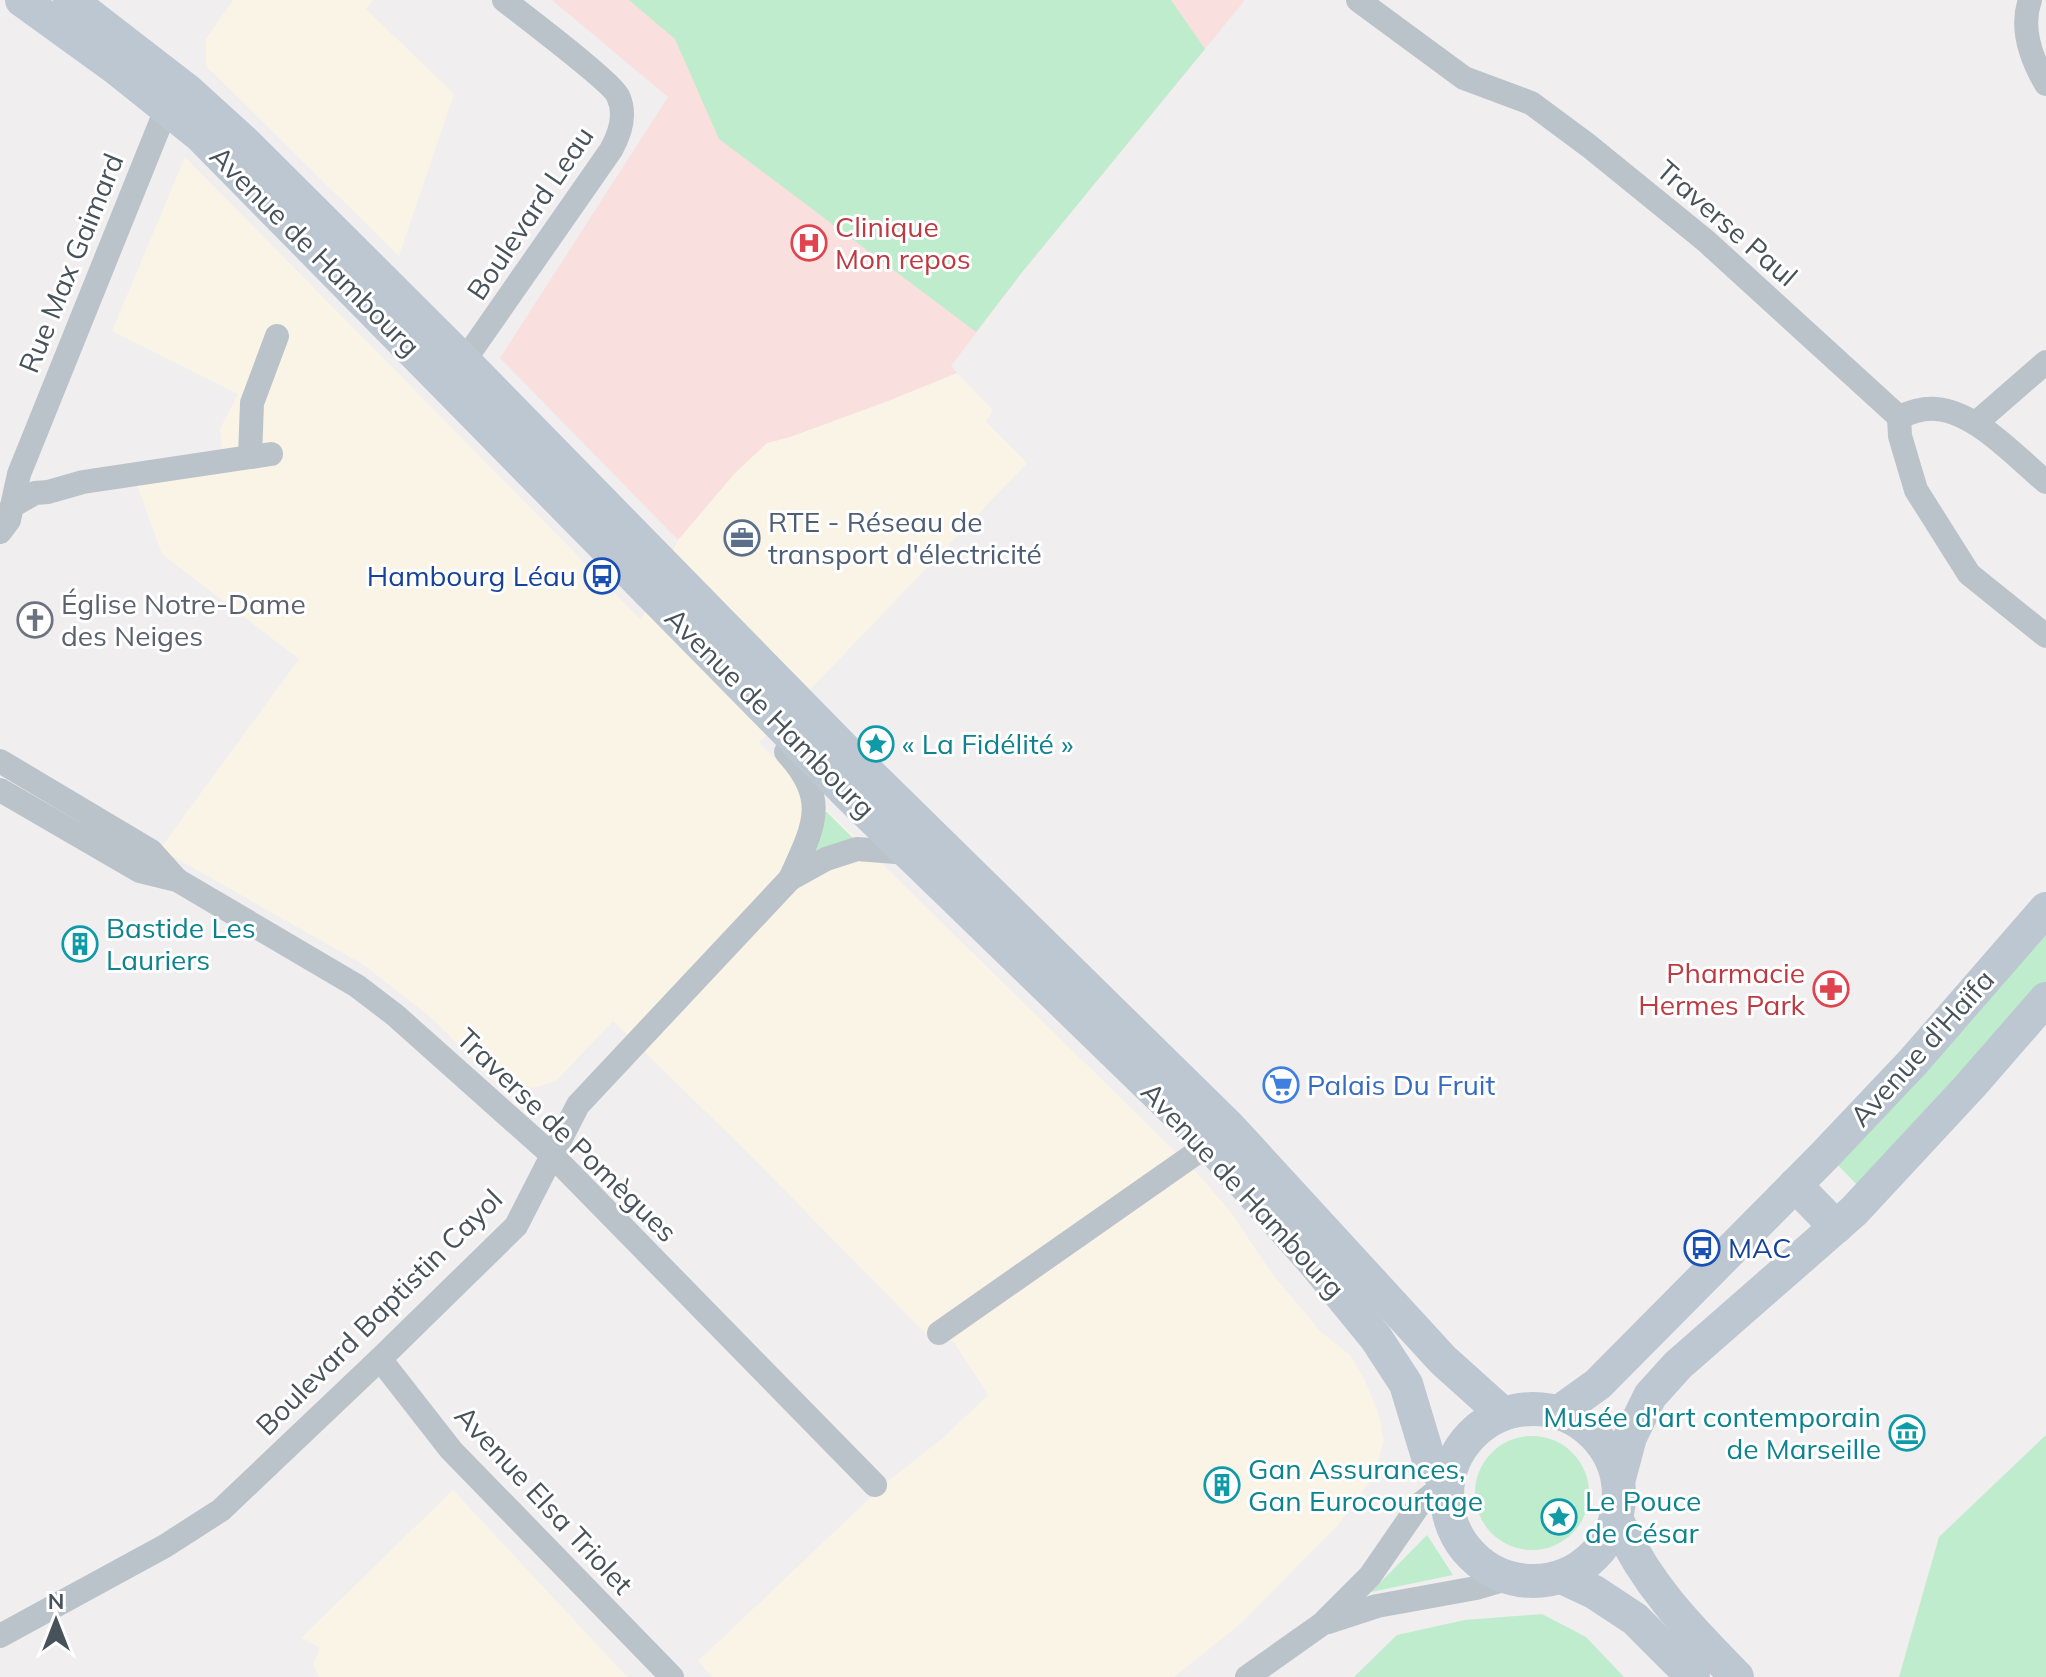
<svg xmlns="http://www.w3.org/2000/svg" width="2046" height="1677" font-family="Mulish,sans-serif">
<rect width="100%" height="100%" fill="#f0eeee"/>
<g fill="#faf4e7">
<path d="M233 0H373L366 9 454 94 399 256 206 66V39Z"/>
<path d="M185 157 641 620 678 540 735 473 767 443 790 437 888 401 957 373 993 410 986 422 1027 463 759 743 1197 1173 1230 1211 1274 1276 1321 1332 1351 1356 1365 1381 1379 1415 1384 1441 1373 1477 1338 1525 1239 1625 1174 1677H712L698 1661 888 1481 943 1438 988 1395 954 1342 923 1331 746 1151 613 1021 556 1081 533 1088 494 1081 434 1020 364 965 160 849 299 659 162 554 137 485 224 469 220 429 238 394 112 331Z"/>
<path d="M453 1490 627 1677H319L313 1664 320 1648 301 1638Z"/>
</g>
<path fill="#f9e0df" d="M552 0H1245L1023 271 951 366 957 373 888 401 790 437 767 443 735 473 678 540 500 358 668 97Z"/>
<g fill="#beeccd">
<path d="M629 0H1171L1205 49 1023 271 976 332 719 139 675 39Z"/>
<path d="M822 812H827L853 838 815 855 811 852Z"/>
<path d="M2046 923V982L1860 1188 1833 1160Z"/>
<path d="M2046 1435V1677H1899L1939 1537Z"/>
<circle cx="1532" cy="1493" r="57"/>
<path d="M1427 1535 1453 1575 1371 1592Z"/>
<path d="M1542 1614 1586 1637 1624 1677H1354L1397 1635 1465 1620Z"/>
</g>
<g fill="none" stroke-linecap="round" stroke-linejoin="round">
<g stroke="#bac3ca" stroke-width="24">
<path d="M1358 0 1464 78 1531 103 1589 146 1706 241 1899 417"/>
<path d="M2030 0C2020 28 2032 60 2046 84"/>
<path d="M464 361 611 150C620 134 627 115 618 96 612 82 523 15 504 0"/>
<path d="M1899 417 1900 436 1916 490 1969 574 2046 636"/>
<path d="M1899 417C1911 412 1922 408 1936 409 1976 412 2016 457 2046 482"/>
<path d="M1976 423 2046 362"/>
<path d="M250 457 252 403 277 336"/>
<path d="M12 506 35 493 48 492 83 482 271 454"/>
<path d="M0 532 9 520 19 474 167 107"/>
<path d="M786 752C830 800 814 826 790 879"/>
<path d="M0 761 151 851 177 880"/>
<path d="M0 790 140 871 177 880 357 986 395 1015 552 1155 875 1485"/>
<path d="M939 1333 1209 1144"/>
<path d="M380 1359 451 1450 672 1677"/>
<path d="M1328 1622 1377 1606 1476 1588 1510 1578"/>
<path d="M0 1636 165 1546 221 1510 380 1359 516 1226 578 1105 790 879 826 859 857 849 909 853"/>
<path d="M1247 1677 1322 1624 1370 1576 1419 1505 1447 1483"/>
</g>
<g stroke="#bcc7d1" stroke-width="34">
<path d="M22 0 116 68 201 136 850 796 1209 1144 1313 1261 1376 1338 1406 1384 1429 1460 1447 1483"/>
<path d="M70 0 189 92 244 142 464 361 844 749 1230 1128 1443 1360 1503 1414"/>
<path d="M1795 1185 1836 1227"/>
<circle cx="1533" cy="1495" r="86"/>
<path d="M1559 1412 1598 1384 1824 1156 1913 1062 2046 909"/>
<path d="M1619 1478 1630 1437 1650 1396 1678 1365 1854 1211 1971 1085 2046 999"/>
<path d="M1617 1520C1646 1585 1688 1627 1737 1677"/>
<path d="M1562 1577 1594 1592 1635 1619 1693 1677"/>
</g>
</g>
<defs>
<symbol id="hospital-ring" viewBox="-11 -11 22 22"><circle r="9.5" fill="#fff" stroke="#e0444e" stroke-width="1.5"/><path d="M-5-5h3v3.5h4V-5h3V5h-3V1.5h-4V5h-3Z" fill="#e0444e"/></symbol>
<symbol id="office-ring" viewBox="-11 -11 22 22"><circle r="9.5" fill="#fff" stroke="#5c6f8a" stroke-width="1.5"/><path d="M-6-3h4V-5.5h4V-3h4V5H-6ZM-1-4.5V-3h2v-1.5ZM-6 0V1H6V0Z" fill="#5c6f8a"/></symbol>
<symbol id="bus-ring" viewBox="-11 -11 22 22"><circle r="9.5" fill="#fff" stroke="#1a4fb4" stroke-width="1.5"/><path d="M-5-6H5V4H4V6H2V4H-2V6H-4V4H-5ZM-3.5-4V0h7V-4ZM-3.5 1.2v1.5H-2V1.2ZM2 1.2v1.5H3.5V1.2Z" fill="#1a4fb4"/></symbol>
<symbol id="church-ring" viewBox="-11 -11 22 22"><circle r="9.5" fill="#fff" stroke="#6b7280" stroke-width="1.5"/><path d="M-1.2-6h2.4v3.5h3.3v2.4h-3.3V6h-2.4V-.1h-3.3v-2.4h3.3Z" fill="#6b7280"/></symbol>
<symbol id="sight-ring" viewBox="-11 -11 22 22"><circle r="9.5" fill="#fff" stroke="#0f9aa8" stroke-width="1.5"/><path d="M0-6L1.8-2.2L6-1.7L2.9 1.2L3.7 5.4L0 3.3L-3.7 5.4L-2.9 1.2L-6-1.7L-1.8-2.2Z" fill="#0f9aa8"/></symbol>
<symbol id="building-ring" viewBox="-11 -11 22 22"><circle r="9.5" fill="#fff" stroke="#0f9aa8" stroke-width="1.5"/><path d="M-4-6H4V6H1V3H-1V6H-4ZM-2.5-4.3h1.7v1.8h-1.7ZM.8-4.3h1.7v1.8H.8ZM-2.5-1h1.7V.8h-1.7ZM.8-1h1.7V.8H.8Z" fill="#0f9aa8"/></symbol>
<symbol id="pharmacy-ring" viewBox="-11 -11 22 22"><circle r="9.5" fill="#fff" stroke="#e0444e" stroke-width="1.5"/><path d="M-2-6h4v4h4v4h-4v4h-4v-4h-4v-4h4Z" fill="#e0444e"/></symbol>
<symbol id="supermarket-ring" viewBox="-11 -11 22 22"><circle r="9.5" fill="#fff" stroke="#3f7fe0" stroke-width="1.5"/><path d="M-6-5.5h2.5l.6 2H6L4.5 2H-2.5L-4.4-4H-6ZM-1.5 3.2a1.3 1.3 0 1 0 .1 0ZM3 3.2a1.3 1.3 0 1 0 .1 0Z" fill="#3f7fe0"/></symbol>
<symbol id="museum-ring" viewBox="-11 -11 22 22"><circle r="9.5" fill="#fff" stroke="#0f9aa8" stroke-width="1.5"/><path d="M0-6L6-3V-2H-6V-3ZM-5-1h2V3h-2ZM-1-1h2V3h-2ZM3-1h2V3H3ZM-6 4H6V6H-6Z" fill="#0f9aa8"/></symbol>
</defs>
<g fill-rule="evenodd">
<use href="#hospital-ring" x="789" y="223" width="40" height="40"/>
<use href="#office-ring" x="722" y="518" width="40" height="40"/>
<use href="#bus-ring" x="582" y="556" width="40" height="40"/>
<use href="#church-ring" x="15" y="600" width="40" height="40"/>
<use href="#sight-ring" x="856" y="724" width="40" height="40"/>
<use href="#building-ring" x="60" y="924" width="40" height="40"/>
<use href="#pharmacy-ring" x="1811" y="969" width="40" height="40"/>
<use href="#supermarket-ring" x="1261" y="1065" width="40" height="40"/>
<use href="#bus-ring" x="1682" y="1228" width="40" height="40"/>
<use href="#museum-ring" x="1887" y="1413" width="40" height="40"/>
<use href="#building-ring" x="1202" y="1465" width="40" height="40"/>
<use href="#sight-ring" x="1539" y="1497" width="40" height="40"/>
</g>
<g text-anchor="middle" stroke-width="6" stroke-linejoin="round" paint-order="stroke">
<g font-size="28" fill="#47525a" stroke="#fff">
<text transform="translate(530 213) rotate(-56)" y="10">Boulevard Leau</text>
<text transform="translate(1727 223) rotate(41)" y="10">Traverse Paul</text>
<text transform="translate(315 251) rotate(45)" y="10">Avenue de Hambourg</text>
<text transform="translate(71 263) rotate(-68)" y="10">Rue Max Gaimard</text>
<text transform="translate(770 713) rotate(45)" y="10">Avenue de Hambourg</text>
<text transform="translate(1922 1048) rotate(-48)" y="10">Avenue d'Haïfa</text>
<text transform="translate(567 1135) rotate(44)" y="10">Traverse de Pomègues</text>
<text transform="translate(1243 1190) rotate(47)" y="10">Avenue de Hambourg</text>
<text transform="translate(379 1312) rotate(-45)" y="10">Boulevard Baptistin Cayol</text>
<text transform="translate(544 1500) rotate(47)" y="10">Avenue Elsa Triolet</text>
</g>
<g font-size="28" fill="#be3a42" stroke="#fff" text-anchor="start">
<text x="835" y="237">Clinique<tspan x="835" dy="32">Mon repos</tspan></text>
<text x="1805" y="983" text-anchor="end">Pharmacie<tspan x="1805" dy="32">Hermes Park</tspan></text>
</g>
<g font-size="28" fill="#4e5e75" stroke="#fff" text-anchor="start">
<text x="768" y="532">RTE - Réseau de<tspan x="768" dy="32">transport d'électricité</tspan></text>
</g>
<g font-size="28" fill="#164399" stroke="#fff" text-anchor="end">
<text x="576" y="586">Hambourg Léau</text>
<text x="1728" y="1258" text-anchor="start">MAC</text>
</g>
<g font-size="28" fill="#5b616d" stroke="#fff" text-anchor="start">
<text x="61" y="614">Église Notre-Dame<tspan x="61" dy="32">des Neiges</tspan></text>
</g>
<g font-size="28" fill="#0d838f" stroke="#fff" text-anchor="start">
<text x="902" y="754">« La Fidélité »</text>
<text x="106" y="938">Bastide Les<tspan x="106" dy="32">Lauriers</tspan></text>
<text x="1881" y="1427" text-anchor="end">Musée d'art contemporain<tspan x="1881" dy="32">de Marseille</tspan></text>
<text x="1248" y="1479">Gan Assurances,<tspan x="1248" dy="32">Gan Eurocourtage</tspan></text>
<text x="1585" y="1511">Le Pouce<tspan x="1585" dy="32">de César</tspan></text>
</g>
<g font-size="28" fill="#366cbe" stroke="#fff" text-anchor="start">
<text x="1307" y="1095">Palais Du Fruit</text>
</g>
</g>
<g transform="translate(56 1621)" stroke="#ffffff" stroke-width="6" paint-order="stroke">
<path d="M0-6L14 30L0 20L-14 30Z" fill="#47525a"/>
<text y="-12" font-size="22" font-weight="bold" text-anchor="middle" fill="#47525a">N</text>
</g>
</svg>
